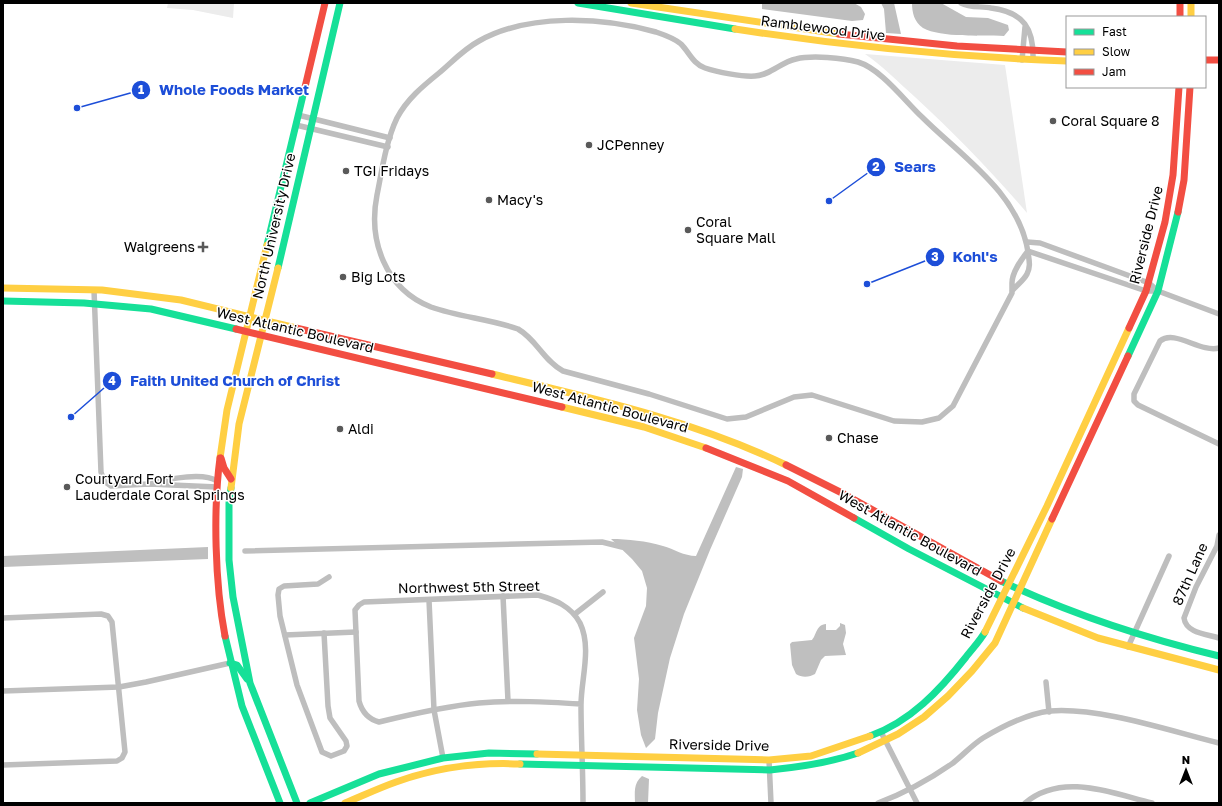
<svg xmlns="http://www.w3.org/2000/svg" width="1222" height="806" font-family="'Golos Text',sans-serif">
<rect width="100%" height="100%" fill="#fff"/>
<g fill="#ececec">
<path d="M168 3H234L233 18 193 10 167 8Z"/>
<path d="M865 54 1005 65 1027 213C992 172 955 134 915 97 898 82 883 66 865 54Z"/>
</g>
<g fill="#bfbfbf">
<path d="M762 3H854L861 7 865 14 863 20 852 21 762 9Z"/>
<path d="M881 3H894L901 34 886 33 884 9Z"/>
<path d="M912 3H941L966 17 988 18 1008 25 1009 30 1004 36C983 35 941 38 923 28 914 22 912 12 912 3Z"/>
<path d="M736 467 743 469 742 477 710 550 684 614 670 658 658 713 655 739 646 748 641 735 637 710 639 679 634 638 646 606 647 588 642 571 632 559 611 539C628 539 646 541 663 546 674 549 684 556 696 556Z"/>
<path d="M208 547V559L3 567V556Z"/>
<path d="M840 623 845 625 846 633 843 644 846 655 825 656 821 660 815 674C810 677 802 678 796 674L792 665 790 644 792 642 812 640C817 634 816 625 826 624V630H836L840 626Z"/>
<path d="M642 776 649 779 648 803H635C635 792 633 784 642 776Z"/>
</g>
<g fill="none" stroke-linecap="round" stroke-linejoin="round">
<path stroke="#bfbfbf" stroke-width="5.5" d="M245 551 602 542 622 547"/>
<g stroke="#bebebe" stroke-width="5.5">
<path d="M961 3C970 8 981 6 991 8 1024 12 1034 29 1033 60"/>
<path d="M1022 60 1025 27"/>
<path d="M298 115 390 138"/>
<path d="M296 125 388 147"/>
<path d="M1027 242 1040 243 1149 283 1158 291"/>
<path d="M1028 251 1146 291H1158L1219 314"/>
<path d="M94 290 101 472 104 481 111 486 149 484 217 487"/>
<path d="M1012 291C1017 285 1024 280 1027 274 1031 266 1029 260 1028 252 1019 193 961 156 922 117 904 100 881 69 858 62 843 58 812 55 796 59 781 62 771 75 755 76 742 77 717 72 705 68 693 64 689 52 681 44 674 38 665 35 656 32 602 17 529 13 479 41 464 49 452 62 439 73 423 86 407 99 397 118 386 141 382 170 377 195 368 240 385 289 431 307 459 317 490 319 518 329 537 340 543 360 563 371L649 394 727 419 746 417 794 397 812 395 894 421 922 422 939 418 953 406 1012 293C1012 290 1012 287 1012 283 1012 272 1021 260 1028 251"/>
<path d="M1219 348C1200 353 1175 329 1160 341L1134 394V401L1138 405 1219 444"/>
<path d="M153 483C169 479 203 472 217 481"/>
<path d="M1219 535 1217 546 1196 587 1184 618C1186 633 1206 634 1219 638"/>
<path d="M503 596 508 701"/>
<path d="M429 600 434 710 443 758"/>
<path d="M575 614 603 592"/>
<path d="M3 618 101 614 108 616 112 622 125 752 122 758 117 761 3 765"/>
<path d="M324 633 328 706 330 718 346 741 347 746 344 751 331 756 322 752 297 685 280 616 278 595 279 589 284 586 318 584 329 577"/>
<path d="M285 635 356 632"/>
<path d="M1128 647 1169 556"/>
<path d="M1046 682 1049 712"/>
<path d="M3 691 119 687 146 682 230 663"/>
<path d="M581 704C547 702 513 700 479 703 446 706 412 714 379 722 368 719 362 712 359 701L355 610 359 605 364 602 538 595C555 600 571 606 580 623 592 648 581 679 581 705 581 738 583 770 583 803"/>
<path d="M881 732 917 803"/>
<path d="M769 760 771 803"/>
<path d="M878 803C905 793 930 779 953 763 963 755 972 745 983 738 1003 726 1026 714 1050 711 1100 707 1170 731 1219 743"/>
<path d="M1025 803C1062 772 1111 793 1152 803"/>
</g>
<g stroke="#16e098" stroke-width="7">
<path d="M578 3 735 29"/>
<path d="M267 245 305 87"/>
<path d="M278 268 340 3"/>
<path d="M3 301 84 303 151 309 236 329"/>
<path d="M1128 356 1158 291 1178 212"/>
<path d="M231 488 229 503V560L233 597 250 683 297 803"/>
<path d="M854 518 909 549 1023 608"/>
<path d="M1001 581C1071 614 1144 638 1219 656"/>
<path d="M225 636 242 706 280 803"/>
<path d="M230 663 237 665 247 679"/>
<path d="M870 736C910 722 940 690 966 657 972 649 980 641 985 632"/>
<path d="M520 764 770 770C800 767 829 763 858 753"/>
<path d="M310 803 379 774 443 758 489 753 537 754"/>
</g>
<g stroke="#ffcf43" stroke-width="7">
<path d="M631 3 839 34"/>
<path d="M1191 3V17"/>
<path d="M735 29C845 46 955 57 1067 61"/>
<path d="M3 288 102 290 181 300 296 328"/>
<path d="M492 374C591 398 693 420 786 465"/>
<path d="M562 407 644 427 706 448"/>
<path d="M220 458 227 410 267 245"/>
<path d="M231 488 239 424 278 268"/>
<path d="M1023 608 1098 638 1219 670"/>
<path d="M985 632 1047 506 1129 328"/>
<path d="M858 753 898 734 924 717 948 696 972 671 995 643 1052 519"/>
<path d="M537 754 769 760 811 756 870 736"/>
<path d="M345 803C362 796 379 788 396 782 435 768 478 762 520 764"/>
</g>
<g stroke="#f24e42" stroke-width="7">
<path d="M1180 3V17"/>
<path d="M839 34 957 46 1067 52"/>
<path d="M1205 60H1219"/>
<path d="M305 87 325 3"/>
<path d="M1178 212 1184 180 1190 87"/>
<path d="M296 328 492 374"/>
<path d="M1129 328 1146 291 1165 222 1173 175 1179 87"/>
<path d="M236 329 562 407"/>
<path d="M706 448 788 481 854 518"/>
<path d="M220 458C213 510 215 584 225 636"/>
<path d="M221 458 224 468 231 479"/>
<path d="M786 465 844 494 1001 581"/>
<path d="M1052 519 1128 356"/>
</g>
</g>
<g fill="#595959" stroke="#fff" stroke-width="1.5">
<circle cx="1053" cy="121" r="4"/>
<circle cx="589" cy="145" r="4"/>
<circle cx="346" cy="171" r="4"/>
<circle cx="489" cy="200" r="4"/>
<circle cx="688" cy="230" r="4"/>
<path d="M201 241h4v4h4v4h-4v4h-4v-4h-4v-4h4z"/>
<circle cx="343" cy="277" r="4"/>
<circle cx="340" cy="429" r="4"/>
<circle cx="829" cy="438" r="4"/>
<circle cx="67" cy="487" r="4"/>
</g>
<g text-anchor="middle" stroke-width="3" stroke-linejoin="round" paint-order="stroke">
<g font-size="14" fill="#000" stroke="#fff">
<text transform="translate(823 28) rotate(7)" y="5">Ramblewood Drive</text>
<text transform="translate(274 226) rotate(-77)" y="5">North University Drive</text>
<text transform="translate(1146 235) rotate(-76)" y="5">Riverside Drive</text>
<text transform="translate(295 330) rotate(13)" y="5">West Atlantic Boulevard</text>
<text transform="translate(610 407) rotate(15)" y="5">West Atlantic Boulevard</text>
<text transform="translate(910 533) rotate(29)" y="5">West Atlantic Boulevard</text>
<text transform="translate(1190 574) rotate(-66)" y="5">87th Lane</text>
<text transform="translate(469 587) rotate(-1)" y="5">Northwest 5th Street</text>
<text transform="translate(988 593) rotate(-62)" y="5">Riverside Drive</text>
<text transform="translate(719 745) rotate(1)" y="5">Riverside Drive</text>
</g>
<g font-size="14" fill="#000" stroke="#fff" text-anchor="start">
<text x="1061" y="126">Coral Square 8</text>
<text x="597" y="150">JCPenney</text>
<text x="354" y="176">TGI Fridays</text>
<text x="497" y="205">Macy's</text>
<text x="696" y="227">Coral<tspan x="696" dy="16">Square Mall</tspan></text>
<text x="195" y="252" text-anchor="end">Walgreens</text>
<text x="351" y="282">Big Lots</text>
<text x="348" y="434">Aldi</text>
<text x="837" y="443">Chase</text>
<text x="75" y="484">Courtyard Fort<tspan x="75" dy="16">Lauderdale Coral Springs</tspan></text>
</g>
</g>
<path fill="none" stroke="#1d4ed8" stroke-width="1.5" d="M77 108L141 90M829 201L876 167M867 284L935 257M71 417L112 381"/>
<g fill="#1d4ed8" stroke="#fff" stroke-width="1.5">
<circle cx="77" cy="108" r="4"/>
<circle cx="829" cy="201" r="4"/>
<circle cx="867" cy="284" r="4"/>
<circle cx="71" cy="417" r="4"/>
<circle cx="141" cy="90" r="10"/>
<circle cx="876" cy="167" r="10"/>
<circle cx="935" cy="257" r="10"/>
<circle cx="112" cy="381" r="10"/>
</g>
<g font-size="12" text-anchor="middle" font-weight="bold" fill="#fff">
<text x="141" y="94">1</text>
<text x="876" y="171">2</text>
<text x="935" y="261">3</text>
<text x="112" y="385">4</text>
</g>
<g font-size="15" text-anchor="middle" font-weight="bold" fill="#1d4ed8" stroke="#fff" stroke-width="3" stroke-linejoin="round" paint-order="stroke">
<text x="234" y="95">Whole Foods Market</text>
<text x="915" y="172">Sears</text>
<text x="975" y="262">Kohl's</text>
<text x="235" y="386">Faith United Church of Christ</text>
</g>
<rect width="1222" height="806" fill="none" stroke="#000000" stroke-width="8"/>
<rect x="1066" y="16" width="140" height="72" fill="#ffffff" stroke="#999999"/>
<rect x="1074" y="29" width="20" height="6" fill="#16e098" stroke="#999999"/>
<text x="1102" y="36" font-size="12" fill="#000000">Fast</text>
<rect x="1074" y="49" width="20" height="6" fill="#ffcf43" stroke="#999999"/>
<text x="1102" y="56" font-size="12" fill="#000000">Slow</text>
<rect x="1074" y="69" width="20" height="6" fill="#f24e42" stroke="#999999"/>
<text x="1102" y="76" font-size="12" fill="#000000">Jam</text>
<g transform="translate(1186 770)" stroke="#ffffff" stroke-width="3" paint-order="stroke">
<path d="M0-3L7 15L0 10L-7 15Z" fill="#000000"/>
<text y="-6" font-size="11" font-weight="bold" text-anchor="middle" fill="#000000">N</text>
</g>
</svg>
